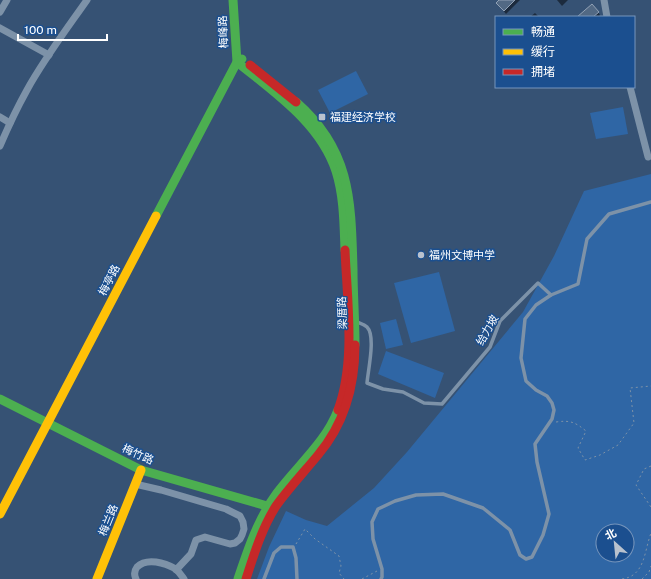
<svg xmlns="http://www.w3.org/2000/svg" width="651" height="579" font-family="'Public Sans','Noto Sans SC',sans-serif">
<rect width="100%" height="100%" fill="#365274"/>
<g fill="#2f66a5" fill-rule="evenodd">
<path d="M356 71 368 94 330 113 318 90Z"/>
<path d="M623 107 628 134 596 139 590 113Z"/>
<path d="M651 174V579H257L269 547 286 511 306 520 327 526 374 488 407 452 523 312 554 256 584 191ZM603 531H627V555H603Z"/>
<path d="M439 272 455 331 411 343 394 283Z"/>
<path d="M396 319 403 345 386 349 380 323Z"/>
<path d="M386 351 444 373 435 398 378 374Z"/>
</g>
<g fill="#0007">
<path d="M501 0H520L506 14 497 3Z"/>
<path d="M557 0H568L562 6Z"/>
<path d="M598 12 600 15 598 17H579Z"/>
<path d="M535 13 539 17H530Z"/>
</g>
<g fill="#526984" stroke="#92a2b6">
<path d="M499 0H515L504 11 496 3Z"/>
<path d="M592 4 599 12 593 17H577Z"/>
</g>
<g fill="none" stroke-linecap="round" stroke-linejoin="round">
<g stroke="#7d92a8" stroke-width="1" stroke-dasharray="2 3" stroke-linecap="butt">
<path d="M556 422C570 420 575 422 586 431L578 448 585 460 600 455 618 445 634 423 630 388 651 386"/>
<path d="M651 466 644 469 636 485 651 507"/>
<path d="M296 544 305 529 315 539 339 556 341 566 339 573 344 579"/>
<path d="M362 579 377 571"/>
<path d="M622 579C645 576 644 552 651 533"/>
<path d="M642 579 649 572 651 566"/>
</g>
<g stroke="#7d92a8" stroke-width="3.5">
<path d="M355 321C359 323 364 324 367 327 376 336 368 370 367 383L383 389 403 392 424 403 442 404 490 347 500 321 538 283 551 295 578 284 587 239 609 214 651 202"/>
<path d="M264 579 274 553 281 547H293L296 558 297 579"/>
<path d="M381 579 382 577V569L373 539 372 522 378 509 395 501 416 495 443 494 483 508 510 530 520 555 526 559 532 557 543 535 549 514 537 462 535 444 552 419 554 410 552 403 547 396 536 390 526 381 521 358 525 319 536 305 551 295"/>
</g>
<g stroke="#7d92a8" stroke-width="7">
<path d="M604 0 607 17"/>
<path d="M0 12 7 0"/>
<path d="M0 28 49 55"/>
<path d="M630 87 648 157"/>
<path d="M0 117 10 123"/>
<path d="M0 146C8 127 17 108 27 90 44 59 66 30 87 0"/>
<path d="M135 484 161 490 226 509 240 516 243 522 244 529 242 535 240 539 235 543 230 544 205 537 196 540 191 554 176 570"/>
<path d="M136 579C134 575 134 571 137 567 147 557 165 563 176 569 179 572 181 575 184 579"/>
</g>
<g stroke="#4caf50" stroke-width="9">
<path d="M233 0 237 62C275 93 320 123 336 171 344 196 344 224 345 250"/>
<path d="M296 102C351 150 351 200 353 269 353 294 355 320 355 345"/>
<path d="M156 216 237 62 242 59"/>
<path d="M0 399 141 470 274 508"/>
<path d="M238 579C248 549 258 519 277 493 297 466 326 442 338 410"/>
</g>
<g stroke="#ffc107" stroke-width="9">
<path d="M0 514 156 216"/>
<path d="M97 579 141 470"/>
</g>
<g stroke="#c62828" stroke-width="9">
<path d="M250 65 296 102"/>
<path d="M338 410C356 362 347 300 345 250"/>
<path d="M246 579C254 554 262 528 276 506 289 488 304 472 318 455 345 423 355 386 355 345"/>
</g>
</g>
<g fill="#b9c2ce" stroke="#1b4f8f" stroke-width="1.5">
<rect x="318" y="113" width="8" height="8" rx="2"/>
<circle cx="421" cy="255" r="4"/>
</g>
<g text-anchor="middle" stroke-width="3" stroke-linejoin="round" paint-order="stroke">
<g font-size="11" fill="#fff" stroke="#1b4f8f">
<text transform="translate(223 32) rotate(-93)" y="4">梅峰路</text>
<text transform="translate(109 280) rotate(-63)" y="4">梅亭路</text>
<text transform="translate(342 313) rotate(-92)" y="4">梁厝路</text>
<text transform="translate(487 330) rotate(-61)" y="4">给力坡</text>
<text transform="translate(138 454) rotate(24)" y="4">梅竹路</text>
<text transform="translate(108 520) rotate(-68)" y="4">梅兰路</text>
</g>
<g font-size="11" fill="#fff" stroke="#1b4f8f" text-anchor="start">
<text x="330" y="121">福建经济学校</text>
<text x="429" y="259">福州文博中学</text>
</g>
</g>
<rect x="495" y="16" width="140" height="72" fill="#1b4f8f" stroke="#7695bc"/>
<rect x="503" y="29" width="20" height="6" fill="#4caf50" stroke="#7695bc"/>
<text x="531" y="36" font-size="12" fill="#ffffff">畅通</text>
<rect x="503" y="49" width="20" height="6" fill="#ffc107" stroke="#7695bc"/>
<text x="531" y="56" font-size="12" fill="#ffffff">缓行</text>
<rect x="503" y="69" width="20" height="6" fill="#c62828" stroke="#7695bc"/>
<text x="531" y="76" font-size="12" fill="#ffffff">拥堵</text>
<g transform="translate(615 543) rotate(333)"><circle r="19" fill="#1b4f8f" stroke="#7695bc"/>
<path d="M0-3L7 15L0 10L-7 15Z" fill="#b9c2ce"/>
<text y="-6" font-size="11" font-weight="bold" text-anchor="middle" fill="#ffffff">北</text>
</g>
<path d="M18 34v6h89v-6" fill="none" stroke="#ffffff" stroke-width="2"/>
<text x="24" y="34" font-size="12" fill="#ffffff" stroke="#1b4f8f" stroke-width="3" paint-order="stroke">100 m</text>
</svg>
